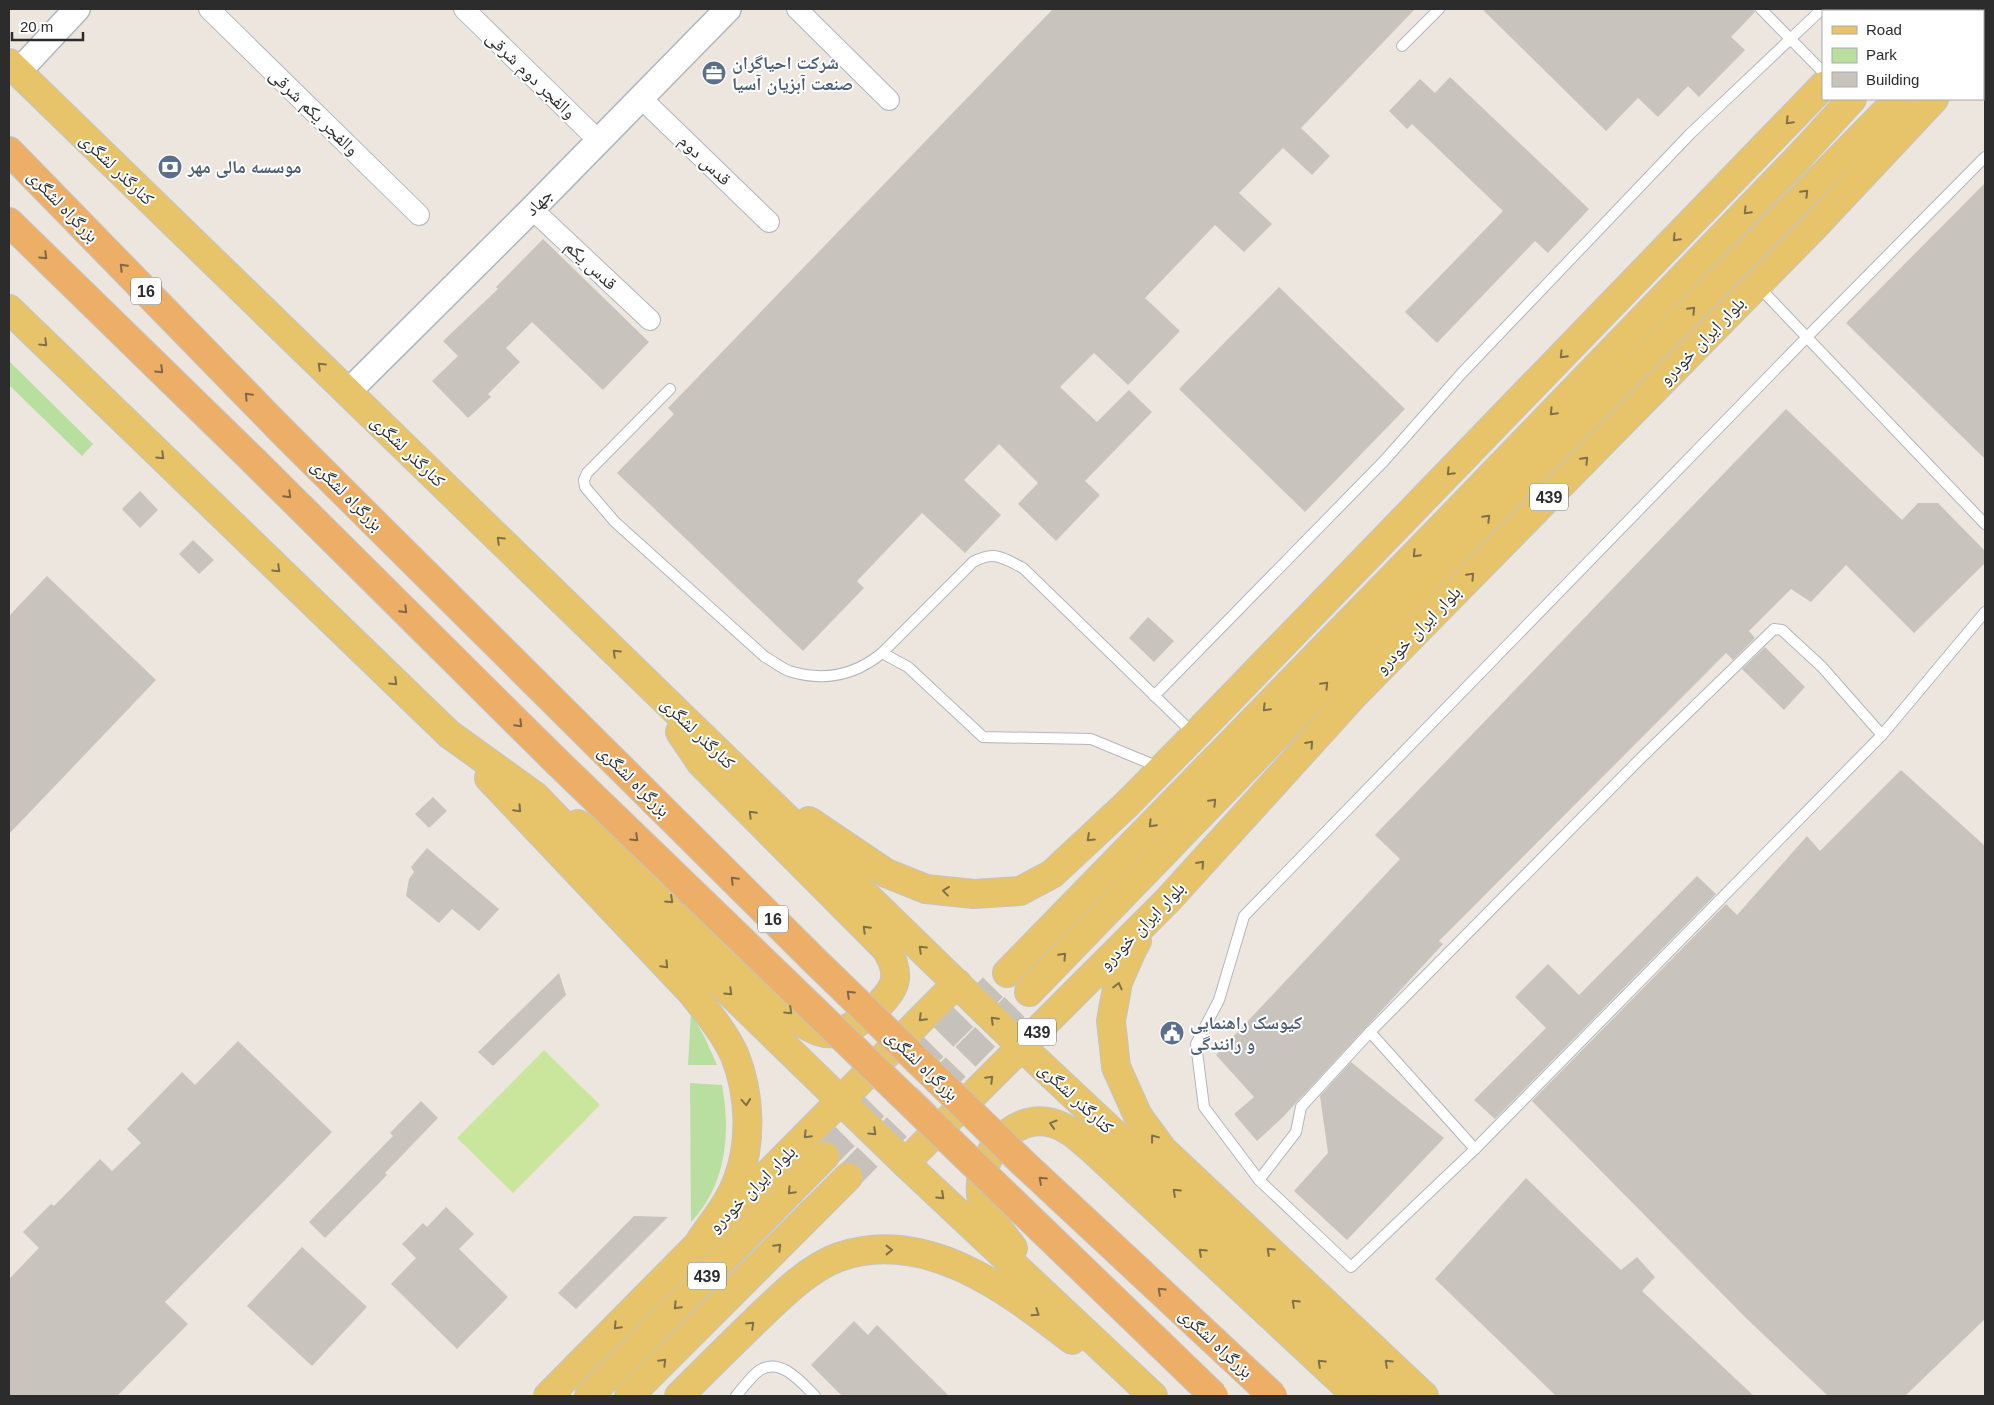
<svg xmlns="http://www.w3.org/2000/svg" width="1994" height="1405" font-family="Helvetica,'Noto Naskh Arabic',sans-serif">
<rect width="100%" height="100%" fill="#ece6df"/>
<g fill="#b8dfa0">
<path d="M9 361 93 444 82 456 9 385Z"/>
<path d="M691 1013 705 1038 717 1065H688Z"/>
<path d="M690 1083 722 1085C731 1134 726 1185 691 1222Z"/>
</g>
<path fill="#cae59c" d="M544 1050 600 1105 513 1193 457 1138Z"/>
<g fill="#c8c4bd">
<path d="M1053 9H1415L1301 128 1330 156 1312 175 1283 148 1239 193 1272 224 1244 252 1215 225 1145 298 1180 331 1128 385 1094 353 1060 387 1097 422 1129 390 1152 412 1085 481 1100 495 1056 541 1018 504 1038 483 999 444 964 480 1001 515 965 553 922 513 857 581 864 588 803 651 617 473 674 414 668 408Z"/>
<path d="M1482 9H1754L1755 12 1731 37 1745 50 1699 97 1688 86 1658 117 1638 98 1606 131Z"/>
<path d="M1450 77 1589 209 1548 253 1535 241 1437 343 1405 312 1503 211 1412 124 1407 129 1389 111 1420 79 1435 93Z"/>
<path d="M1985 183V459L1846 323Z"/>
<path d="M543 239 649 342 603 390 532 322 506 348 520 362 488 394 491 397 468 418 432 381 458 356 443 341 498 289 496 287Z"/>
<path d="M1279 287 1405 409 1305 512 1179 389Z"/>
<path d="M1786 409 1902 520 1918 503H1938L1985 551V563L1914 633 1846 565 1811 602 1791 589 1749 631 1755 638 1733 660 1726 653 1439 941 1443 944 1283 1117 1257 1141 1234 1114 1254 1097 1216 1055 1400 859 1375 835Z"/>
<path d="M140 491 158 510 140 528 122 509Z"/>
<path d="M193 540 214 560 199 574 179 554Z"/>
<path d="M47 576 156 680 9 834V616Z"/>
<path d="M1148 617 1174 641 1154 662 1129 638Z"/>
<path d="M1765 647 1805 687 1784 710 1742 669Z"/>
<path d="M1901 770 1985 846V1319L1905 1396H1828L1747 1319 1532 1101 1726 904 1737 915 1807 836 1820 851Z"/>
<path d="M433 797 447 811 429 828 415 814Z"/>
<path d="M427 848 499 909 479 931 452 909 439 923 406 896 409 879 414 872 411 867Z"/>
<path d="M1697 876 1716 894 1495 1119 1474 1100 1546 1028 1515 997 1548 964 1579 995Z"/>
<path d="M559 973 566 995 493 1066 478 1052Z"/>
<path d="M238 1041 332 1132 165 1302 188 1324 117 1396H9V1279L39 1248 23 1232 51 1204 54 1206 100 1159 112 1171 141 1143 127 1129 182 1072 195 1085Z"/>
<path d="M1351 1062 1444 1138 1347 1240 1294 1191 1328 1153 1320 1096Z"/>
<path d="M421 1101 438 1118 385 1173 387 1175 325 1238 309 1222 393 1136 390 1133Z"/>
<path d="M1526 1178 1621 1270 1637 1257 1655 1277 1642 1291 1754 1396H1556L1435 1279Z"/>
<path d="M446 1207 474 1234 459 1249 508 1297 457 1349 391 1284 416 1258 402 1244 423 1223 427 1227Z"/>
<path d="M634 1216 668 1217 576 1309 558 1293Z"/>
<path d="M302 1247 367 1307 312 1366 247 1306Z"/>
<path d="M854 1321 868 1335 877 1325 949 1396H842L811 1365Z"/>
</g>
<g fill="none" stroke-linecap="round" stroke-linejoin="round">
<g stroke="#c6c1bb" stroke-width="28" stroke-dasharray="28 14" stroke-linecap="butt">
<path d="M825 1156 1007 973"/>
<path d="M848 1177 1029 992"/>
</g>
<defs>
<g id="service">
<path d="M1761 9 1823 72"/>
<path d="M1402 46 1439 9"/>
<path d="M1985 157 1807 337 1244 916 1219 1000 1196 1044 1204 1107 1259 1180 1351 1267 1475 1149 1882 735 1985 612"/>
<path d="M1758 286 1985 524"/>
<path d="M670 389 587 473 584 480 585 487 615 522 765 657C773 661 781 668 789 671 824 682 854 676 882 653L973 562C995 550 1003 558 1023 568L1195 735"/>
<path d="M882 653 908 667 983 737 1091 739 1159 767"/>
<path d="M1154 696 1384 461 1461 374 1690 134 1822 9"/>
<path d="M1370 1032 1475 1149"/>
<path d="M1259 1180 1296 1132 1301 1107 1370 1032 1639 760 1774 629 1782 630 1822 667 1882 735"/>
<path d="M736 1396C743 1388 751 1376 760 1370 781 1357 802 1383 815 1396"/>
</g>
<g id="minor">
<path d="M209 9 419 215"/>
<path d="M464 9 599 141"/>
<path d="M797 9 889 100"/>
<path d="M641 98 769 222"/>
<path d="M532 209 650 320"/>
</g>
<g id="tertiary">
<path d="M18 72 77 9"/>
<path d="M348 392 532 209 728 9"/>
</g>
<g id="primary">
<path d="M1900 11 1903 9"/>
<path d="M1926 11 1928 9"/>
<path d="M1983 40 1985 37"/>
<path d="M9 63 1022 1047 1394 1396"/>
<path d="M9 309 449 734 535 796 652 917 905 1163 1153 1396"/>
<path d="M489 778 692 993C707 1012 725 1033 735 1056 750 1094 752 1141 738 1179 730 1202 713 1222 700 1241"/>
<path d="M809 821 886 873 926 889 974 894 1020 891 1052 874 1126 805 1195 735 1823 86"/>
<path d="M578 824 615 849 800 1022C810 1027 821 1035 833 1033 852 1032 893 998 895 979 896 967 892 959 886 949L701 763 680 732"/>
<path d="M1137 941 1133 948 1118 982 1111 1021 1116 1067 1138 1116 1163 1150 1424 1396"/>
<path d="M1007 973 1441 528 1799 157 1852 99"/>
<path d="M1029 992 1462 544 1898 99"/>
<path d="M905 1163 1168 900 1355 694 1814 227 1934 99"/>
<path d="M1013 1248C1005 1237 985 1213 982 1200 973 1162 1011 1111 1052 1123 1068 1127 1081 1140 1093 1150L1357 1396"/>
<path d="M548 1396 957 983"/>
<path d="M589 1396 825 1156"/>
<path d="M629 1396 848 1177"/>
<path d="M679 1396C704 1371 729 1346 755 1321 778 1299 808 1268 839 1257 925 1227 1008 1290 1072 1340"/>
</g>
<g id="trunk">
<path d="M9 151 282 431"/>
<path d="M9 222 254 461"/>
</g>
</defs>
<use href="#service" stroke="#b2b6be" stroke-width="12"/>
<use href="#minor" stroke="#b2b6be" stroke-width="22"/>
<use href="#tertiary" stroke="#b2b6be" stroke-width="28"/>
<use href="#primary" stroke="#c4c4c4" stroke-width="30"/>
<use href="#trunk" stroke="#c4c4c4" stroke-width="30"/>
<use href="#service" stroke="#fff" stroke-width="10"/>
<use href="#minor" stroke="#fff" stroke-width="20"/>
<use href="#tertiary" stroke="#fff" stroke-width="25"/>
<use href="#primary" stroke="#e7c36a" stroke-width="28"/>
<use href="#trunk" stroke="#edae67" stroke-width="28"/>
<defs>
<g id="trunk-bridge">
<path d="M282 431 815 961 1021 1161 1273 1396"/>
<path d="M254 461 552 757 1214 1396"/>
</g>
</defs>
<use href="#trunk-bridge" stroke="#c4c4c4" stroke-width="30" stroke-linecap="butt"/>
<use href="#trunk-bridge" stroke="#edae67" stroke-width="28"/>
</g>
<defs><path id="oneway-chevron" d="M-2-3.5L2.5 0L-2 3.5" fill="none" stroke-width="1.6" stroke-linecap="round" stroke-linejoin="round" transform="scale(1.25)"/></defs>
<g stroke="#807048">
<use href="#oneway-chevron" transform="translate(1789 121) rotate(134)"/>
<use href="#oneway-chevron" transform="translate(1805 193) rotate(-46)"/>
<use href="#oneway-chevron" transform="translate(1747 211) rotate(134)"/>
<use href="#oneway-chevron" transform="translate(1676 238) rotate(134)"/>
<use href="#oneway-chevron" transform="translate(1692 310) rotate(-46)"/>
<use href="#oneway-chevron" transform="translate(44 343) rotate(44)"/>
<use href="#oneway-chevron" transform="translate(1563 355) rotate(134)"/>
<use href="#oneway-chevron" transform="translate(321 366) rotate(-136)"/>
<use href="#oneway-chevron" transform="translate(1553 412) rotate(134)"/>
<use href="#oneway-chevron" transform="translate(161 456) rotate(44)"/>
<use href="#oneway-chevron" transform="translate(1585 460) rotate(-46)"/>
<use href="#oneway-chevron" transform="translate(1450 472) rotate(134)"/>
<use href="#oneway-chevron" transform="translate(1487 518) rotate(-45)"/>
<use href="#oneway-chevron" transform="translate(500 540) rotate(-136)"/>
<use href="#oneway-chevron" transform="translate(1416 554) rotate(134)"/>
<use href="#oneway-chevron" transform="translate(277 569) rotate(44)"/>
<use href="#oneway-chevron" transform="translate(1471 576) rotate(-46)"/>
<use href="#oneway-chevron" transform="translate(616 653) rotate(-136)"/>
<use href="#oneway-chevron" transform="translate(394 682) rotate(44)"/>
<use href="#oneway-chevron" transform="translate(1325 685) rotate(-46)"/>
<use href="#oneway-chevron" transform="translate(1266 708) rotate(134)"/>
<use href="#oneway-chevron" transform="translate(1310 744) rotate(-48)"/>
<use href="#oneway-chevron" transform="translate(1213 802) rotate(-46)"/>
<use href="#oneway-chevron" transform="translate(518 809) rotate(47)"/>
<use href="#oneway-chevron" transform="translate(752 814) rotate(-135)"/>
<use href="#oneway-chevron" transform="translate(1152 824) rotate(134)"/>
<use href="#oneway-chevron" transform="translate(1090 838) rotate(137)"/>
<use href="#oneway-chevron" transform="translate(1201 864) rotate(-48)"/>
<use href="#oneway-chevron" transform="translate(946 891) rotate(-173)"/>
<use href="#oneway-chevron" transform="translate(670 900) rotate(43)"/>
<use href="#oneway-chevron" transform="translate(866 929) rotate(-135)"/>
<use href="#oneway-chevron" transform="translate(922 949) rotate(-136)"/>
<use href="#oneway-chevron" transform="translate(1063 956) rotate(-46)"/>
<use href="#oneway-chevron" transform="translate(665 965) rotate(46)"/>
<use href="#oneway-chevron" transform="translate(1118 986) rotate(-77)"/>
<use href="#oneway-chevron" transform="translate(729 992) rotate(44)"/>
<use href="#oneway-chevron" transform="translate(789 1011) rotate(43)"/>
<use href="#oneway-chevron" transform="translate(922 1018) rotate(135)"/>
<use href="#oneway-chevron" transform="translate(994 1020) rotate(-135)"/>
<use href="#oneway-chevron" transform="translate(990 1079) rotate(-45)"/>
<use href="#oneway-chevron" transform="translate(746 1102) rotate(85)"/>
<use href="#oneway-chevron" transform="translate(1053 1124) rotate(-163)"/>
<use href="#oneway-chevron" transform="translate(873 1132) rotate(44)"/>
<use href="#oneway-chevron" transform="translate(807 1135) rotate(135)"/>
<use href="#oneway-chevron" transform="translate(1154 1138) rotate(-127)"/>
<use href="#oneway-chevron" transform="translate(791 1191) rotate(134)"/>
<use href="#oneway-chevron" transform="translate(1176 1192) rotate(-137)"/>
<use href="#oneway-chevron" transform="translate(941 1196) rotate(43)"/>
<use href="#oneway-chevron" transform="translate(778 1247) rotate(-45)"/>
<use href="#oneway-chevron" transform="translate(889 1250)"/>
<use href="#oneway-chevron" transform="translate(1270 1251) rotate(-137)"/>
<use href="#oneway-chevron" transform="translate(1202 1252) rotate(-137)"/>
<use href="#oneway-chevron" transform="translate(1295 1303) rotate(-137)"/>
<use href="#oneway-chevron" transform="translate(677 1306) rotate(134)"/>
<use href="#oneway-chevron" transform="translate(1036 1313) rotate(34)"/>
<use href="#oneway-chevron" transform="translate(751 1325) rotate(-44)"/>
<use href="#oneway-chevron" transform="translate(617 1326) rotate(134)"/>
<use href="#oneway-chevron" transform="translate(663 1362) rotate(-45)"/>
<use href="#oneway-chevron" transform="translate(1321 1363) rotate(-137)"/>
<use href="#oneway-chevron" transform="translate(1388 1363) rotate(-137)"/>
</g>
<g stroke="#836647">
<use href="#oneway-chevron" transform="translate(44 256) rotate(44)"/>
<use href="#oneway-chevron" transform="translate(123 267) rotate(-134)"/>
<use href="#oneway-chevron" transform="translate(160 370) rotate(44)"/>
<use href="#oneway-chevron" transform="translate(248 396) rotate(-134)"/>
<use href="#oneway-chevron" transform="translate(288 495) rotate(45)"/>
<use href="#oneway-chevron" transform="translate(404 610) rotate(45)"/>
<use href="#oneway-chevron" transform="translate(519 724) rotate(45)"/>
<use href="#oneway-chevron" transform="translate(635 838) rotate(44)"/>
<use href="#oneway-chevron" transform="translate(734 880) rotate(-135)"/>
<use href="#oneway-chevron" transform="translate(850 994) rotate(-136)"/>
<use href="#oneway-chevron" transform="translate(1042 1180) rotate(-137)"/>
<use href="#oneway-chevron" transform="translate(1161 1291) rotate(-137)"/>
</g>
<defs>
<symbol id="office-disc" viewBox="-11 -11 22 22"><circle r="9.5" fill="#5c6f8a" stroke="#fff"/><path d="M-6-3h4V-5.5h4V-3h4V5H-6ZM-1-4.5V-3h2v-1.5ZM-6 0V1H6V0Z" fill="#fff"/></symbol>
<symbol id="bank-disc" viewBox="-11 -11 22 22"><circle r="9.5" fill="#5c6f8a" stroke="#fff"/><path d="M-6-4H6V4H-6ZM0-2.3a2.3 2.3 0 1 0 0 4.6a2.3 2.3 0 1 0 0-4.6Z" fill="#fff"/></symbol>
<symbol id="civic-disc" viewBox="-11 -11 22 22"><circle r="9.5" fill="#5c6f8a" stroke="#fff"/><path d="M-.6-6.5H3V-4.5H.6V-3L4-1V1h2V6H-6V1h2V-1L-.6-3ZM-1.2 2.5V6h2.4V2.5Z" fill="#fff"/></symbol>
</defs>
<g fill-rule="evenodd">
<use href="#office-disc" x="700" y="59" width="28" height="28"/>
<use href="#bank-disc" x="156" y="153" width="28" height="28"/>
<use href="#civic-disc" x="1158" y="1019" width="28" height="28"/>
</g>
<g text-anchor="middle" stroke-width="4" stroke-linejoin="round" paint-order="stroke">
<g fill="#fff" stroke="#6b6b6b" stroke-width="1">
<rect x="131" y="277.5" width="30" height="27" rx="4"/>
<rect x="1530" y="483.5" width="38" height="27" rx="4"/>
<rect x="758" y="905.5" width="30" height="27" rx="4"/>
<rect x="1018" y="1018.5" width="38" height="27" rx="4"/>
<rect x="688" y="1262.5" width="38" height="27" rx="4"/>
</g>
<g font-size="16" font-weight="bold" fill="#2c2c2c">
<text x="146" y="297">16</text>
<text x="1549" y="503">439</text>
<text x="773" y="925">16</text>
<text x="1037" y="1038">439</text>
<text x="707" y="1282">439</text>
</g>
<g font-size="18" font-weight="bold" fill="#4e5e75" stroke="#fff" text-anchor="start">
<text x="732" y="69">شرکت احیاگران<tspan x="732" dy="21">صنعت آبزیان آسیا</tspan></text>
<text x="188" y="173">موسسه مالی مهر</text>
<text x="1190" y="1029">کیوسک راهنمایی<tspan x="1190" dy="21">و رانندگی</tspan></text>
</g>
<g font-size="18" fill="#2c2c2c" stroke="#fff">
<text transform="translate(531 75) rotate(44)" y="6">والفجر دوم شرقی</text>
<text transform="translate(314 112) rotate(44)" y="6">والفجر یکم شرقی</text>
<text transform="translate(705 160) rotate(44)" y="6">قدس دوم</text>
<text transform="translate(117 169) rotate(44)" y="6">کنارگذر لشگری</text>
<text transform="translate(539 202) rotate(-45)" y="6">جهاد</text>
<text transform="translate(63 206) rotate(46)" y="6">بزرگراه لشگری</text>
<text transform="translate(591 265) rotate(43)" y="6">قدس یکم</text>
<text transform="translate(1702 341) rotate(-46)" y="6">بلوار ایران خودرو</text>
<text transform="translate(408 451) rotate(44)" y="6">کنارگذر لشگری</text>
<text transform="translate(347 495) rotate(45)" y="6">بزرگراه لشگری</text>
<text transform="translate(1418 630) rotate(-46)" y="6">بلوار ایران خودرو</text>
<text transform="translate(698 733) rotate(44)" y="6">کنارگذر لشگری</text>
<text transform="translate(634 781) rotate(45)" y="6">بزرگراه لشگری</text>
<text transform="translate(1142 926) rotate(-46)" y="6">بلوار ایران خودرو</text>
<text transform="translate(922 1065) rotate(44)" y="6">بزرگراه لشگری</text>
<text transform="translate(1076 1098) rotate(43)" y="6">کنارگذر لشگری</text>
<text transform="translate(752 1189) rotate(-45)" y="6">بلوار ایران خودرو</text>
<text transform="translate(1216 1343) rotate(43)" y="6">بزرگراه لشگری</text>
</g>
</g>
<rect width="1994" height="1405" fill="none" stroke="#2c2c2c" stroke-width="20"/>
<rect x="1822" y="10" width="162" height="90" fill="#ffffff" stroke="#ababab"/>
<rect x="1832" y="26" width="25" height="8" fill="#e7c36a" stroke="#ababab"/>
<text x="1866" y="35" font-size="15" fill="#2c2c2c">Road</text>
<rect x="1832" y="48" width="25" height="15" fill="#b8dfa0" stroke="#ababab"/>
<text x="1866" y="60" font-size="15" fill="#2c2c2c">Park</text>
<rect x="1832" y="72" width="25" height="15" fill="#c8c4bd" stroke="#ababab"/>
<text x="1866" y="85" font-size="15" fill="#2c2c2c">Building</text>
<path d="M12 32v8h71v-8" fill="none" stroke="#2c2c2c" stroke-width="2.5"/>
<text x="20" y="32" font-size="15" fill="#2c2c2c" stroke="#ffffff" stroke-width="4" paint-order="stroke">20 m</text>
</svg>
